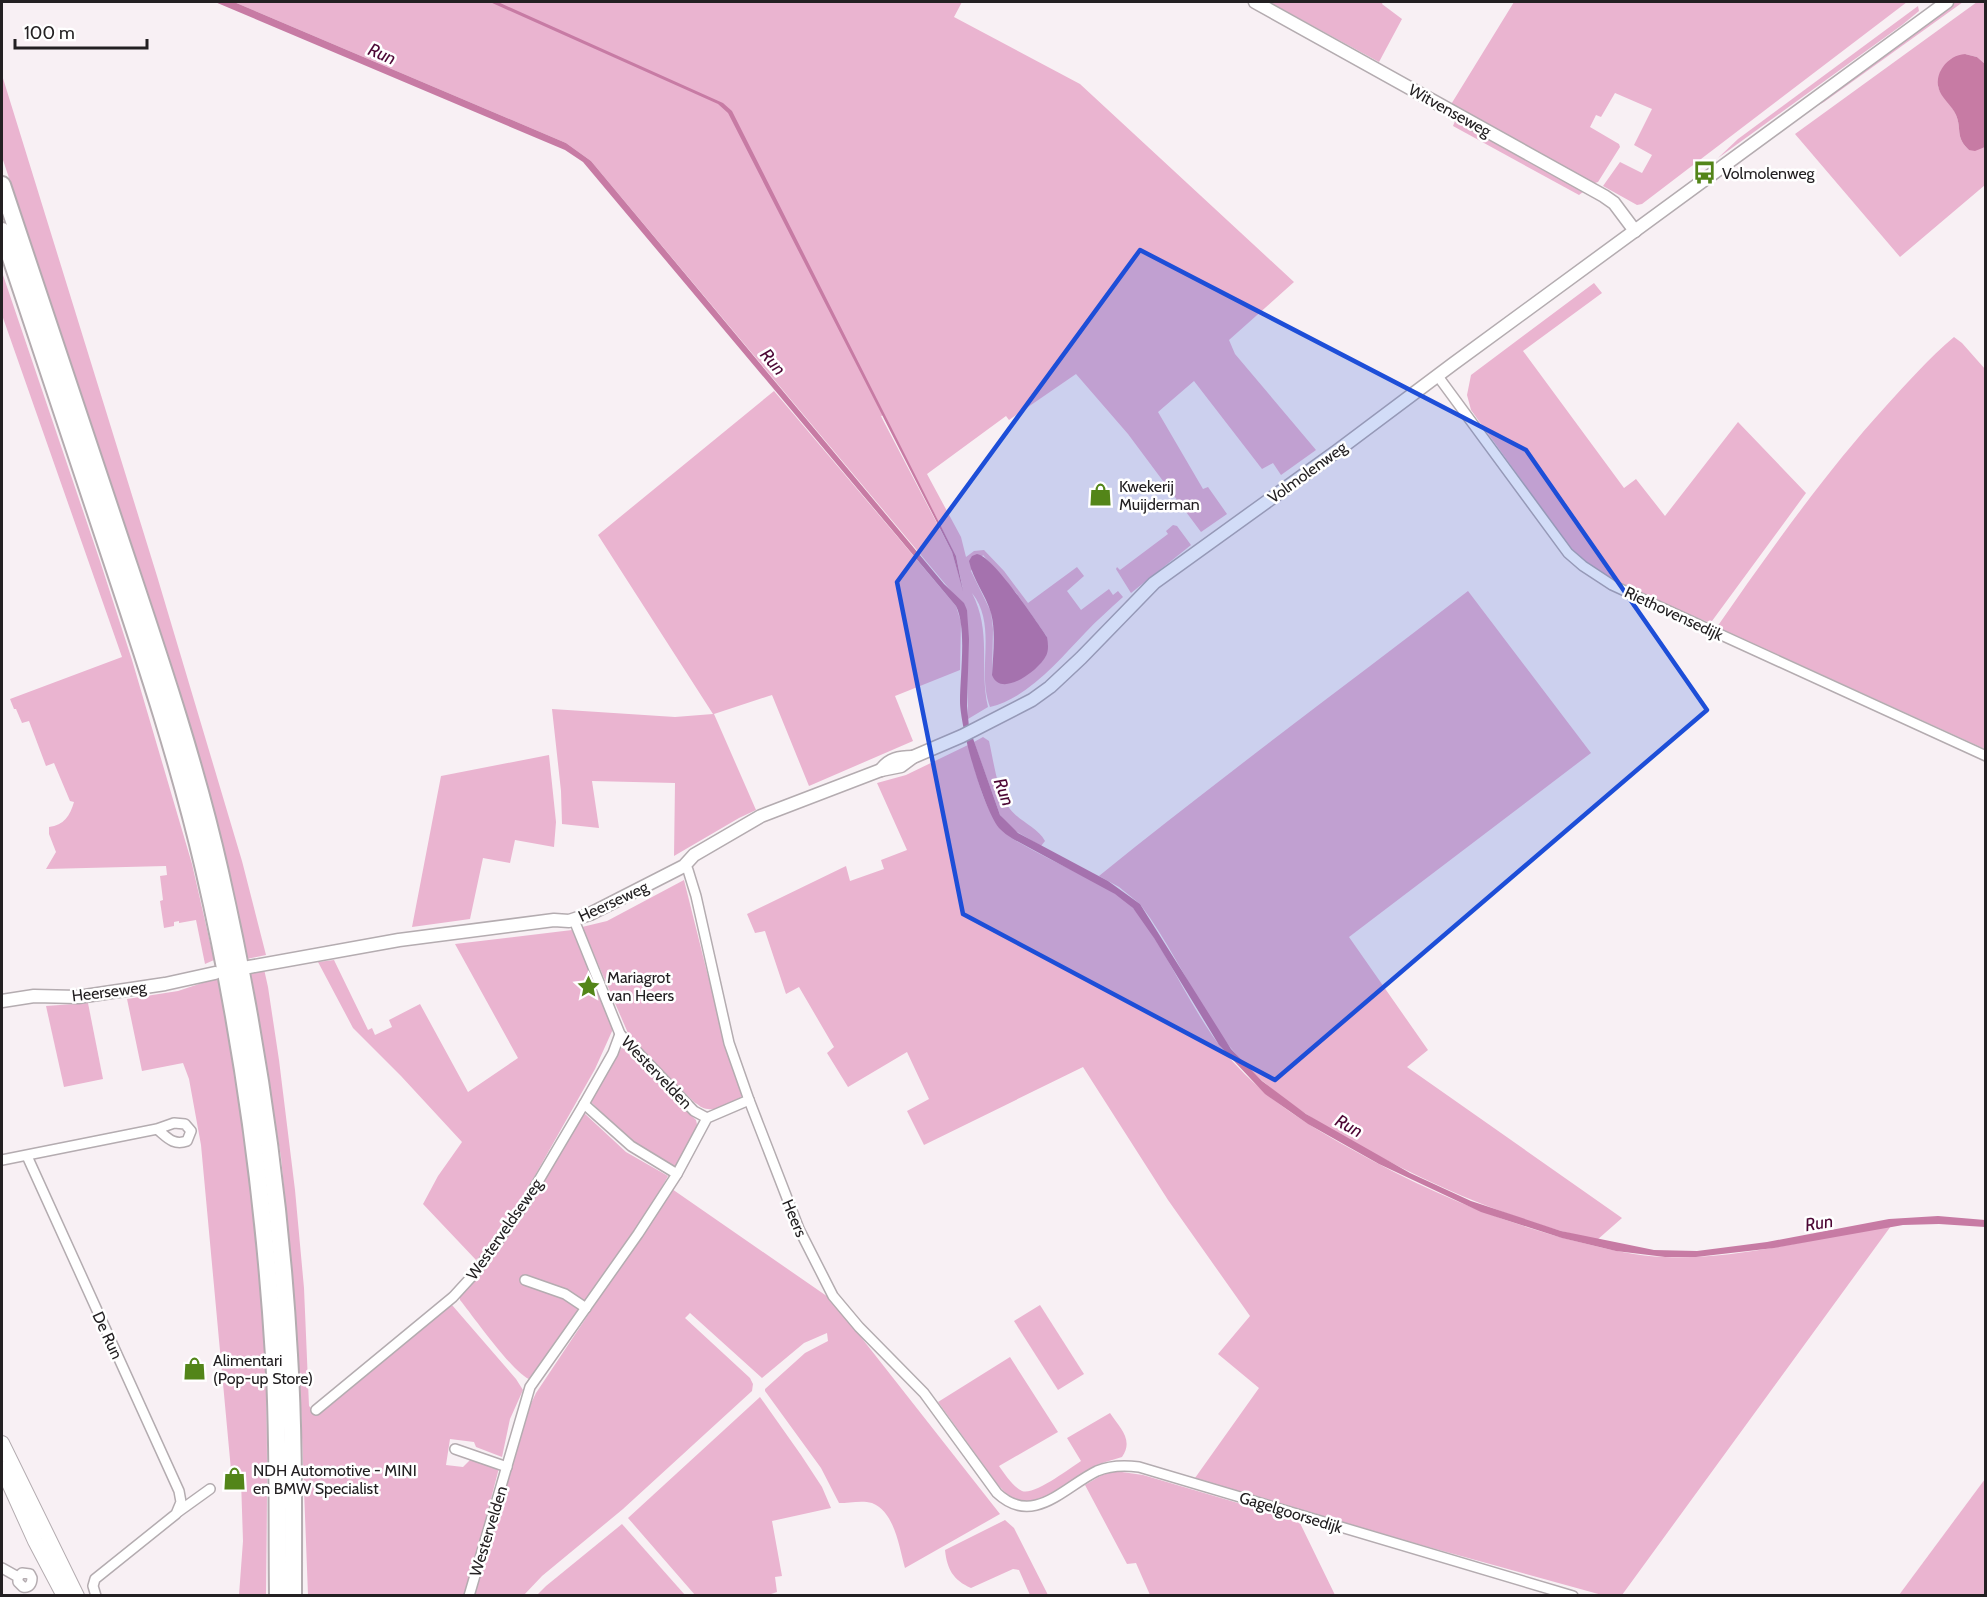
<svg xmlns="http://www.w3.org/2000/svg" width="1987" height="1597" font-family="Cabin,sans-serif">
<rect width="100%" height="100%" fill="#f8f0f4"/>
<g fill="#eab4d0" fill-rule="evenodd">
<path d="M234 2H962L954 17 1080 84 1294 282 1229 340 1235 354 1316 450 1281 475 1273 463 1262 469 1194 381 1158 412 1203 489 1208 487 1227 514 1201 532 1128 434 1076 374 1009 420 1006 416 927 474 961 537 966 557 974 551 984 550 1004 571 1028 603 1077 567 1084 576 1067 591 1081 610 1109 589 1113 595 1118 591 1123 597C1110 609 1097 620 1085 633 1059 660 1028 698 990 707 976 670 998 626 972 593 992 632 979 666 988 707L968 719 967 610 591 161 566 143ZM884 415 956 556 963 590 952 552 884 422 881 416ZM983 555 1017 594 1047 637 1046 656 1038 666 1023 677 992 675 993 629 991 612 971 571Z"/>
<path d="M1269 2H1383L1382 4 1402 19 1379 62Z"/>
<path d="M1514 2H1907L1642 204 1637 205 1603 186 1620 162 1642 173 1652 155 1634 145 1652 109 1615 93 1601 117 1596 115 1590 127 1619 144 1620 147 1598 182 1592 184 1450 106Z"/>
<path d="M1951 2H1963L1824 102 1786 123Z"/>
<path d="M1977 2H1985V64L1977 57 1965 54 1941 70 1938 87C1942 97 1952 105 1956 115 1962 129 1955 137 1969 150L1985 147V185L1900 257 1795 134Z"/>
<path d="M1918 6 1919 11 1902 25 1718 158 1738 139Z"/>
<path d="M2 75 157 576 242 861 266 955 247 959 230 874 177 682 2 157Z"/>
<path d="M1455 121 1583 192 1579 195 1453 126Z"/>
<path d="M2 272 100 561 132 660 192 864 214 960 205 964 196 920 179 923V921L174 922V926L164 928 160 901 163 900 160 876 167 875 166 866 46 869 56 852 49 834V827C64 825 70 816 74 802L70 801 54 763 46 766 29 721 22 723 16 709H14L10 699 122 657 2 315Z"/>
<path d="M1594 283 1602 293 1523 351 1624 488 1636 479 1665 516 1738 422 1806 493 1712 621 1708 622 1695 617C1652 598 1604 583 1571 549L1471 410 1467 395 1471 375Z"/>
<path d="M1954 337 1962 343 1985 369V749L1717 627C1770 551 1824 474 1886 406 1908 382 1929 358 1954 337Z"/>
<path d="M774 391 956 606 961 622 960 670 895 696 913 741 809 786 772 695 714 714 756 810 739 818 674 856 675 783 592 781 599 828 562 824 561 791 552 709 675 717 713 714 598 535Z"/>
<path d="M1173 525 1177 526 1191 545 1131 593 1116 569 1117 567 1120 570 1168 534 1166 531Z"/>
<path d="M1468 591 1591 753 1349 937 1428 1050 1407 1067 1622 1218 1597 1240C1513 1221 1435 1187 1360 1146 1312 1119 1265 1091 1230 1047 1196 1003 1174 949 1140 904L1119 887 1099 876C1220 778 1345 686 1468 591Z"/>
<path d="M983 737 989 741C994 763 997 791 1010 809 1020 822 1037 827 1045 841L1041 846 1012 829 1000 815 974 742Z"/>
<path d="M968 745C978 778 984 818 1013 839 1037 853 1062 865 1087 878 1103 887 1122 895 1134 909 1146 922 1154 938 1163 952 1185 990 1206 1033 1236 1065 1270 1102 1310 1126 1353 1150 1426 1191 1501 1223 1583 1243 1610 1250 1637 1256 1665 1257 1740 1260 1817 1237 1891 1226L1622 1595H1602L1414 1543 1195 1478 1259 1388 1218 1354 1250 1316 1168 1200 1083 1067 924 1145 907 1111 929 1099 907 1052 848 1087 827 1053 834 1047 799 987 786 994 765 931 755 933 747 914 846 866 850 881 884 869 881 860 907 850 877 783 906 775Z"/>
<path d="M549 755 556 822 554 847 515 840 510 863 483 858 470 919 412 927 441 776Z"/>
<path d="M684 880 707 972 742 1096C736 1103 717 1111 708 1109 702 1109 699 1105 694 1102L631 1040 582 927 607 921Z"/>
<path d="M572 930 613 1029 595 1069 533 1179 492 1246 476 1260 423 1204 438 1176 462 1142 401 1076 353 1028 318 962 334 960 368 1030 372 1028 375 1035 392 1027 389 1020 420 1004 468 1092 518 1058 455 944Z"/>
<path d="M264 969 268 987 279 1060 295 1190 304 1288 309 1406 316 1413 339 1397 444 1309 452 1305 516 1379 523 1390 510 1419 502 1457 476 1447 474 1442 450 1439 446 1465 463 1467 471 1459 499 1468 466 1595H308L301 1410H299L292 1276 281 1157 250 972Z"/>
<path d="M217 978 222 996C239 1100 254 1203 262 1308 269 1404 267 1500 266 1595H239L243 1541 241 1480 231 1470 201 1145 189 1079 183 1063 142 1071 127 999 178 991Z"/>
<path d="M88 1003 103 1079 64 1087 46 1006Z"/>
<path d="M622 1047 696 1120 698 1129 676 1167 630 1140 591 1102Z"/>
<path d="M583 1112 626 1152 668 1176 653 1203 531 1380C515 1376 473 1316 460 1300V1293C513 1238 544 1177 583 1112Z"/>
<path d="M672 1189 831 1299 1000 1514 905 1568C899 1547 895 1512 872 1503 862 1500 849 1503 839 1503L821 1468 765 1391V1389L805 1353 828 1341 827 1333 804 1343 762 1378 690 1313 685 1318 750 1378 753 1384 752 1391 623 1509 542 1576 524 1595 474 1596 525 1416 536 1393Z"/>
<path d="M1040 1305 1084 1374 1058 1390 1014 1321Z"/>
<path d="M1010 1357 1058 1432 999 1466C1004 1473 1013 1487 1022 1491 1034 1496 1070 1468 1081 1461L1067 1438 1110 1413C1120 1428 1134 1440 1122 1457L1099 1464 1058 1492 1030 1505 1011 1499 998 1485 938 1402Z"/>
<path d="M760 1397 801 1455 822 1487 831 1508 772 1521 782 1576 775 1577 777 1592 771 1594V1596L695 1595 628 1518Z"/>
<path d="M1115 1471 1143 1475 1299 1521 1335 1595H1150L1136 1563 1127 1564 1085 1485 1102 1475Z"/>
<path d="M1985 1479V1595H1899Z"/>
<path d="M1005 1520 1014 1528 1048 1595H1030L1019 1570 1013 1569 971 1588C953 1580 947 1569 945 1550Z"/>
<path d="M622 1524 685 1595H537L546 1586Z"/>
</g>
<g fill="#c77ba4">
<path d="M215 2H234L566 143 591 161 944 584 964 603 967 610 969 639 967 706 969 727 1000 815 1018 833 1108 881 1140 904 1231 1049 1262 1081 1306 1114 1410 1173 1471 1201 1561 1231 1654 1250 1697 1251 1767 1242 1889 1219 1938 1216 1985 1220V1227L1939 1224 1903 1225 1774 1248 1696 1257H1665L1616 1251 1562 1238 1481 1212 1379 1164 1308 1124 1265 1094 1219 1045 1154 938 1133 908 1115 894 1013 839C1008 836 1003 832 999 828 983 808 960 727 960 701 960 676 967 627 956 606L583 162 565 150Z"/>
<path d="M490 2H498L723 103 732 111 956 556 963 591 952 552 728 113 718 104Z"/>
<path d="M1965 54 1977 57 1985 64V147L1975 151 1969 150C1955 137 1962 129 1956 115 1952 106 1944 100 1940 92 1932 74 1948 55 1965 54Z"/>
<path d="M977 554C993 556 1036 621 1047 637 1048 643 1049 650 1046 656 1039 670 1001 699 992 675 993 655 996 632 991 613 986 595 973 580 969 561L972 556Z"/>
</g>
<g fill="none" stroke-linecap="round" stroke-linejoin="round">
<defs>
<g id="minor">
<path d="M1437 375 1568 553 1583 566 1612 585 1986 756"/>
<path d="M684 866 688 870 696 896 729 1043 749 1100 799 1229 833 1296 859 1327 924 1393 997 1493C1033 1527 1064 1487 1097 1471 1111 1465 1124 1465 1139 1467L1573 1596"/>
<path d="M574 920 620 1034 694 1111 707 1118"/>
<path d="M584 1104 631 1146 677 1174"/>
<path d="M27 1156 179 1491 181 1502 176 1514 95 1579 93 1586 96 1596"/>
<path d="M2 1160 157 1129 174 1123 185 1124 191 1131 187 1141C173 1146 167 1137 157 1129"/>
<path d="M525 1280 565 1294 586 1308"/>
<path d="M316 1410 453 1297 475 1273 526 1202 584 1104 613 1053 620 1034"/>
<path d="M455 1449 507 1467"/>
<path d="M178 1512 210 1489"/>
<path d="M2 1568 18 1577V1582L23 1587C29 1588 32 1584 32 1578L30 1574 22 1573 18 1577"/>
<path d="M469 1596 530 1387 638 1234 677 1174 707 1118 749 1100"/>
</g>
<g id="tertiary">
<path d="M1255 2 1604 196 1614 203 1635 231"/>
<path d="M881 770C889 759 899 757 913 757"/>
<path d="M249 967 399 940 554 920 569 921 590 914 684 866 694 855 761 816 881 770 901 766 913 757 962 736 1032 700 1050 687 1081 658 1154 583 1337 451 1453 364 1947 2"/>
<path d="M2 1001 34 996 78 997 165 984 215 973"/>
</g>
<g id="secondary">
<path d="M2 1443 77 1596"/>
<path d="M2 1468 35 1541 64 1596"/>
</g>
<g id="motorway">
<path d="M2 185C42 305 82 425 122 545 158 653 195 761 220 872 256 1031 280 1192 289 1355 294 1435 293 1515 293 1596"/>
<path d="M2 231C37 338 73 445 109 552 144 657 179 761 204 869 241 1029 264 1192 274 1356 279 1436 277 1516 278 1596"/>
</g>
</defs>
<use href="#minor" stroke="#b4acb0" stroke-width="12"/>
<use href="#tertiary" stroke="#b4acb0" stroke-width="15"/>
<use href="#secondary" stroke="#b4acb0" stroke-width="16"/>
<use href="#motorway" stroke="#b4acb0" stroke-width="20"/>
<use href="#minor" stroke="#fff" stroke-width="9"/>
<use href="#tertiary" stroke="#fff" stroke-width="12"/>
<use href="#secondary" stroke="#fff" stroke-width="14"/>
<use href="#motorway" stroke="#fff" stroke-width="16"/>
</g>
<path fill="#1d4ed8" fill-opacity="0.2" stroke="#1d4ed8" stroke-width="4.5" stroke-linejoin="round" d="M1140 250 1526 450 1707 710 1275 1080 963 914 897 582Z"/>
<defs>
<symbol id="bus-bare" viewBox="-9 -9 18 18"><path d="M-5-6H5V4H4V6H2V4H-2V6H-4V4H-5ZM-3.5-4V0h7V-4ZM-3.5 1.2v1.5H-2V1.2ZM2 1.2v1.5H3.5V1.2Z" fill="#538519" stroke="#fff" stroke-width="2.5" paint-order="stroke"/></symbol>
<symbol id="shop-bare" viewBox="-9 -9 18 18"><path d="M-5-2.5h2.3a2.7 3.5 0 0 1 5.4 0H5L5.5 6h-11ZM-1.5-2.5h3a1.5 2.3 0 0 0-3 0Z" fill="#538519" stroke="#fff" stroke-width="2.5" paint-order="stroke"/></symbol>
<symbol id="sight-bare" viewBox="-9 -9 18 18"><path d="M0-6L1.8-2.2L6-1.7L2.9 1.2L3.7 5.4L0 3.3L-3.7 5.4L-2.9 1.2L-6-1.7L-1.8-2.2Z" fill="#538519" stroke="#fff" stroke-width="2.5" paint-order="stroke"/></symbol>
</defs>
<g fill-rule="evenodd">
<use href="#bus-bare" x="1688" y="156" width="33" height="33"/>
<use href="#shop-bare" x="1084" y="478" width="33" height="33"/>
<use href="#sight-bare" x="572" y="970" width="33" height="33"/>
<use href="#shop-bare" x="178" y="1352" width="33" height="33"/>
<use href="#shop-bare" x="218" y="1462" width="33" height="33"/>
</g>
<g text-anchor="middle" stroke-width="5" stroke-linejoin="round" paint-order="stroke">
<g font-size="16" fill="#232022" stroke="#fff">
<text transform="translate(1450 110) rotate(29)" y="6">Witvenseweg</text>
<text transform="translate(1307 472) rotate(-36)" y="6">Volmolenweg</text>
<text transform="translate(1674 613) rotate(25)" y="6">Riethovensedijk</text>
<text transform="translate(613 901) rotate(-25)" y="6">Heerseweg</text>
<text transform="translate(109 991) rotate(-7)" y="6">Heerseweg</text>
<text transform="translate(657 1072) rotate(46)" y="6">Westervelden</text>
<text transform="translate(795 1218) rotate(67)" y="6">Heers</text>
<text transform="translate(504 1229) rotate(-55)" y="6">Westerveldseweg</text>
<text transform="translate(108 1335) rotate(65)" y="6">De Run</text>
<text transform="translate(1291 1512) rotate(17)" y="6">Gagelgoorsedijk</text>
<text transform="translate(488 1531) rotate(-73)" y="6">Westervelden</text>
</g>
<g font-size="16" fill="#232022" stroke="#fff" text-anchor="start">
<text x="1722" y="179">Volmolenweg</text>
<text x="1119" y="492">Kwekerij<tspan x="1119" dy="18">Muijderman</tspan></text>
<text x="607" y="983">Mariagrot<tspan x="607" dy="18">van Heers</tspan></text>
<text x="213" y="1366">Alimentari<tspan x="213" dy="18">(Pop-up Store)</tspan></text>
<text x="253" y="1476">NDH Automotive - MINI<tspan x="253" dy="18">en BMW Specialist</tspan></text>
</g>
<g font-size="18" font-style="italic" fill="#4c0634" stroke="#fff">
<text transform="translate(382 54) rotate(23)" y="6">Run</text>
<text transform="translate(773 362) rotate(50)" y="6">Run</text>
<text transform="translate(1004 792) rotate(70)" y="6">Run</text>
<text transform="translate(1349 1126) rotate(29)" y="6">Run</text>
<text transform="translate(1819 1223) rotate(-9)" y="6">Run</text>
</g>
</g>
<rect width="1987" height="1597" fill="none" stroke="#232022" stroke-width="6"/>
<path d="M15 39v9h132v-9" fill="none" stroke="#232022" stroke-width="3"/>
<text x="24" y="39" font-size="18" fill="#232022" stroke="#ffffff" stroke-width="4.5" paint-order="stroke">100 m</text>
</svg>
